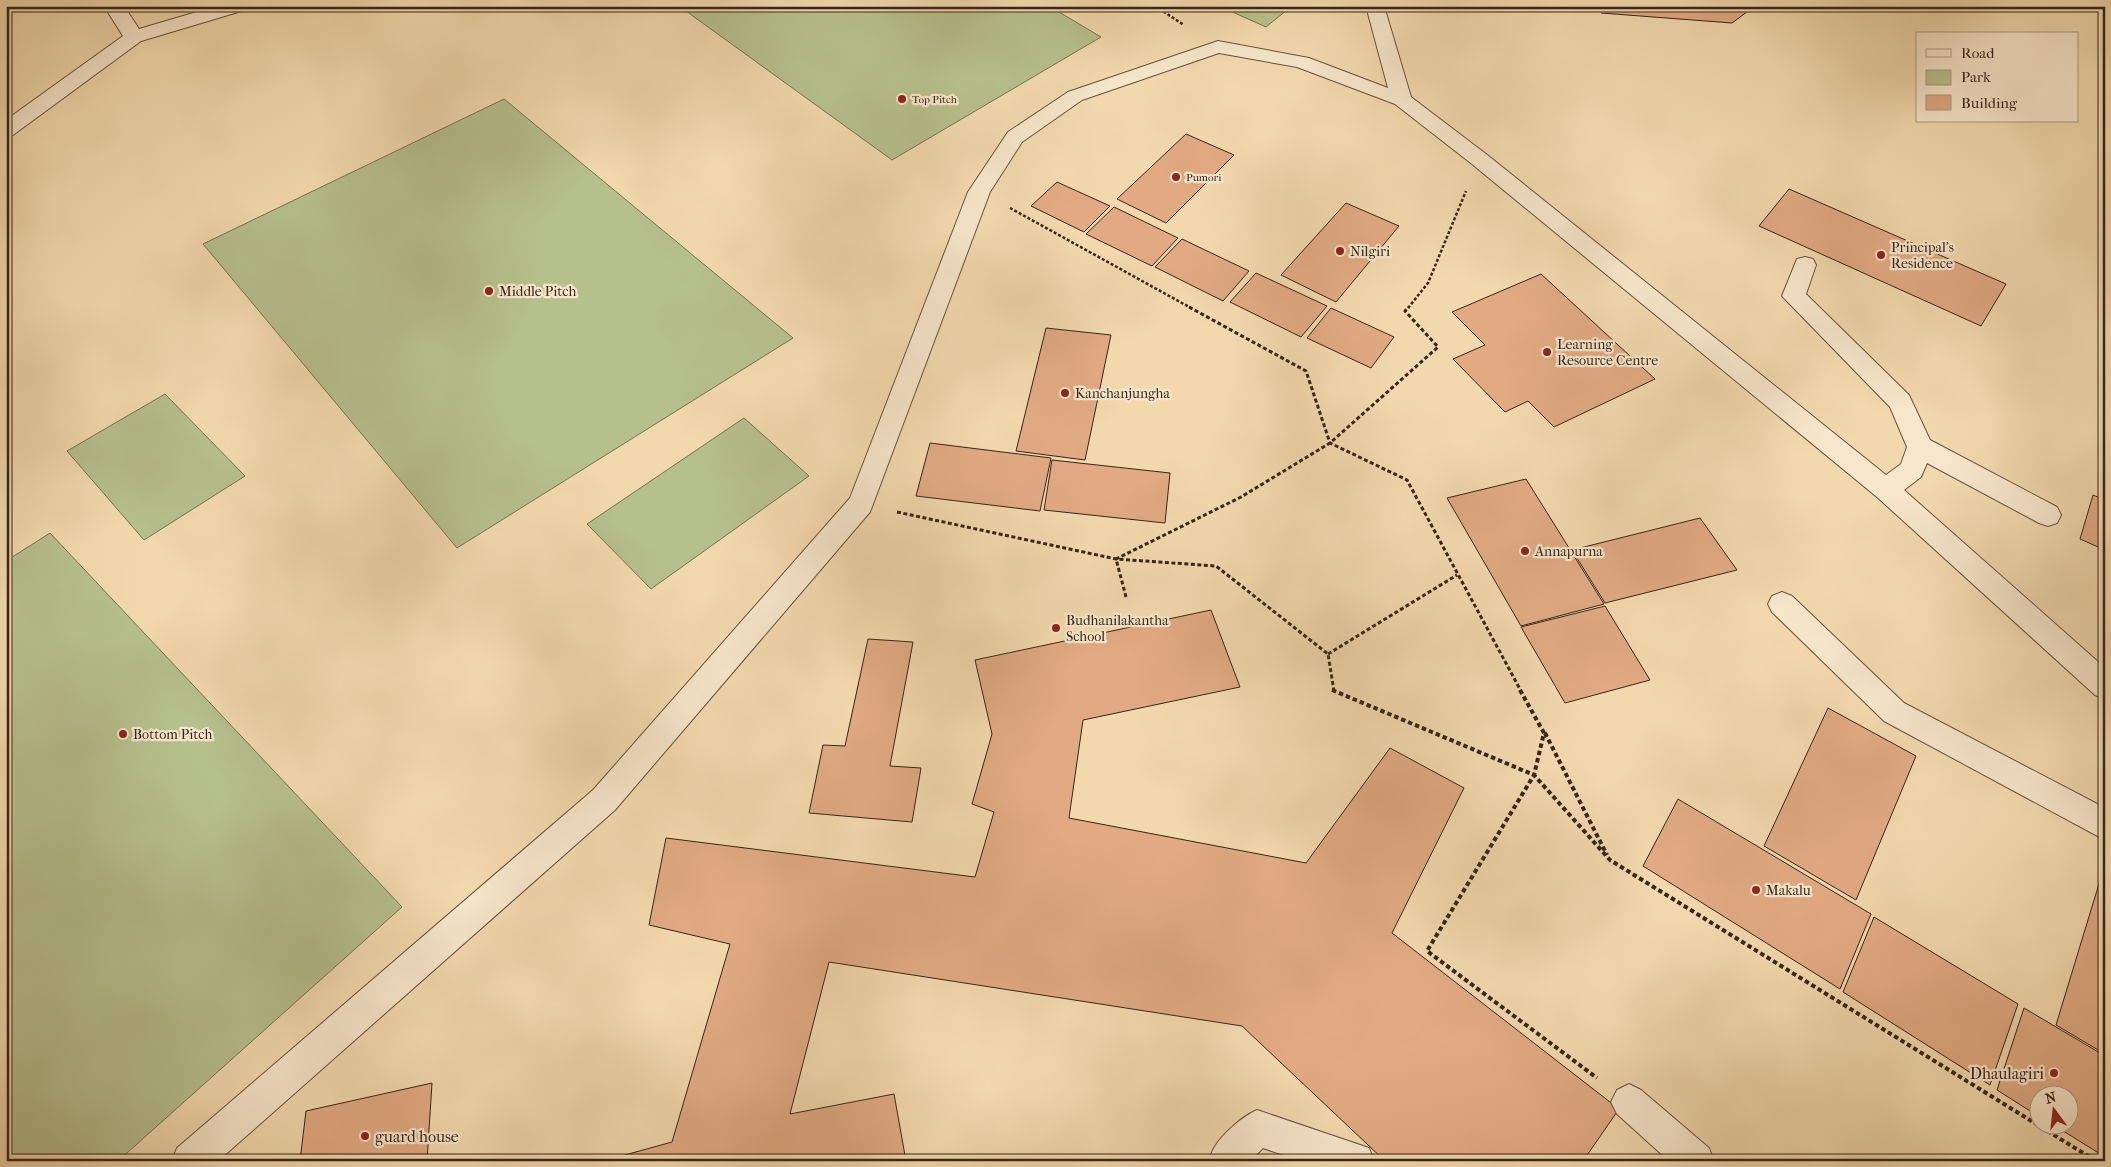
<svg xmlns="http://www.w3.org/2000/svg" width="2111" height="1167" font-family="'IM FELL French Canon',serif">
<rect width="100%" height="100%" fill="#f2d9ad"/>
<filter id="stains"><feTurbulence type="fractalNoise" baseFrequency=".004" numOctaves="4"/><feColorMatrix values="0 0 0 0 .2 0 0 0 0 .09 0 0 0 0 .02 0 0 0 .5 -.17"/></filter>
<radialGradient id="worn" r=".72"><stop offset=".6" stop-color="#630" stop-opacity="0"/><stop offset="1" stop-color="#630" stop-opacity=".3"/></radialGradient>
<g fill="#b6c08d" stroke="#767254">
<path d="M679 6H1049L1101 37 892 160Z"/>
<path d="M1219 6H1292L1266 27Z"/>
<path d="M504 99 793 338 457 548 203 244Z"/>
<path d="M165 394 245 476 144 540 67 451Z"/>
<path d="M744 418 809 476 651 589 587 524Z"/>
<path d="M50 533 402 907 118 1161H6V561Z"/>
</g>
<g fill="#e1aa83" stroke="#37251a">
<path d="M1598 6H1755L1732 23 1601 13Z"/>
<path d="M1186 134 1234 155 1166 223 1117 199Z"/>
<path d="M1057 182 1110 206 1084 232 1031 206Z"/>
<path d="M1789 189 2006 284 1981 326 1759 226Z"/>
<path d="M1346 203 1399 226 1336 302 1281 275Z"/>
<path d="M1114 207 1178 238 1152 266 1086 234Z"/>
<path d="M1182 239 1249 271 1223 301 1155 267Z"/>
<path d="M1256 273 1327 306 1301 337 1230 302Z"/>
<path d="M1541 274 1655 379 1554 427 1528 401 1505 412 1453 359 1485 345 1452 312Z"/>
<path d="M1331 308 1394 337 1371 368 1307 338Z"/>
<path d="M1046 328 1111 335 1085 460 1016 451Z"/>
<path d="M930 443 1051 458 1040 511 916 496Z"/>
<path d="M1052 460 1170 473 1165 523 1044 510Z"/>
<path d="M1526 479 1604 604 1521 626 1447 498Z"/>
<path d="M2093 495 2105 500V550L2080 539Z"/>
<path d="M1700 518 1737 570 1605 603 1572 550Z"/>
<path d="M1605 606 1650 680 1565 703 1521 627Z"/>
<path d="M1211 610 1240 687 1083 720 1069 818 1306 863 1390 748 1464 788 1392 933 1619 1109 1583 1161H1385L1242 1026 829 962 790 1114 894 1094 906 1161H603L672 1142 730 944 649 925 666 838 975 877 994 812 972 804 992 734 975 660Z"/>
<path d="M868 639 913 642 890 766 921 768 912 822 809 813 823 745 845 746Z"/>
<path d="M1828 708 1916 756 1856 900 1764 846Z"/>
<path d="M1678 799 1871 914 1840 989 1643 866Z"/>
<path d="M2105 864V1054L2056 1025Z"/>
<path d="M1874 917 2018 1004 1990 1085 1843 992Z"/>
<path d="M2024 1008 2105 1056V1157L2052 1124H2068V1094H2038V1116L1997 1090Z"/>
<path d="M432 1083 427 1161H300L306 1111Z"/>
</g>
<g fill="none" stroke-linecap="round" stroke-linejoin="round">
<defs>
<g id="minor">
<path d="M104 6H124L139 29 217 6H247L245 10 141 41 13 135 6 137V120L123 36Z"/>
<path d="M1366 6H1384L1411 97 1486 154 1886 475 1901 464 1907 447 1890 407 1782 296 1797 259 1805 257 1813 259 1816 265 1806 294 1909 395 1930 440 2057 507 2061 515 2057 523 2048 526 2039 523 1927 463 1921 477 1904 490 2105 668V699L2095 695 1877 497 1472 164 1395 104 1297 67 1219 53 1082 100 1022 142 990 192 870 512 615 810 218 1161H172L177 1148 593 790 850 498 968 192 1008 132 1068 92 1218 41 1309 58 1388 88Z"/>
<path d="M1782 592 1792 596 1904 703 2105 808V840L1884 721 1772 612 1768 604 1772 596Z"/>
<path d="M1629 1084 1641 1090 1709 1148 1714 1161H1669L1617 1114 1611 1102 1617 1090Z"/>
<path d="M1257 1110 1369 1148 1374 1161H1301L1263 1148 1250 1161H1210C1210 1143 1241 1117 1257 1110Z"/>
</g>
</defs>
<use href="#minor" stroke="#66523f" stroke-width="2"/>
<g stroke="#37251a" stroke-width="2.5" stroke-dasharray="3 2" stroke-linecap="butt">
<path d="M1155 6 1184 25"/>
<path d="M1010 208 1191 308"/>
<path d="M1408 308 1428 283 1466 191"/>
</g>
<g stroke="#37251a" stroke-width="3" stroke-dasharray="4 2.5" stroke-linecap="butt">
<path d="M1189 307 1306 371 1330 443 1407 480 1521 691"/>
<path d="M897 512 1116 559 1216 566 1328 654 1334 691"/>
<path d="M1126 597 1116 559 1241 497 1330 443 1438 347 1405 311 1409 307"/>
<path d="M1328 654 1457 575"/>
</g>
<g stroke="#37251a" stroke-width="4" stroke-dasharray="4.5 3" stroke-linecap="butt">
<path d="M1332 690 1534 775 1610 860 2096 1161"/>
<path d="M1520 690 1544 733 1534 775 1427 951 1597 1078"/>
<path d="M1545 733 1607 855"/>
</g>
<use href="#minor" fill="#f7e6ca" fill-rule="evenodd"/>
</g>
<g fill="#8f2418" stroke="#f7e6ca" stroke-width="2">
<circle cx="902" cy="99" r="5"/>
<circle cx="1176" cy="177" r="5"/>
<circle cx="1340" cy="251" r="5"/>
<circle cx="1881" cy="255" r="5"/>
<circle cx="489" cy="291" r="5"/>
<circle cx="1547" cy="352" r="5"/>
<circle cx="1065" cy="393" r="5"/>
<circle cx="1525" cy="551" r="5"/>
<circle cx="1056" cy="628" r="5"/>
<circle cx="123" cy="734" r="5"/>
<circle cx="1756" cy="890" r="5"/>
<circle cx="2054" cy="1073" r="5"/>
<circle cx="365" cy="1136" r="5"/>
</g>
<g text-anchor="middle" stroke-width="4.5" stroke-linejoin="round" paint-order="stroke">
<g font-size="11" fill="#37251a" stroke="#f7e6ca" text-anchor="start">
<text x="912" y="103">Top Pitch</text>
<text x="1186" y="181">Pumori</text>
</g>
<g font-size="14" fill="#37251a" stroke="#f7e6ca" text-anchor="start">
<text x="1891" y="252">Principal's<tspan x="1891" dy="16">Residence</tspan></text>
<text x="1350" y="256">Nilgiri</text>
<text x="499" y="296">Middle Pitch</text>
<text x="1557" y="349">Learning<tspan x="1557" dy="16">Resource Centre</tspan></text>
<text x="1075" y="398">Kanchanjungha</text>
<text x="1535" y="556">Annapurna</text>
<text x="1066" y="625">Budhanilakantha<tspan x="1066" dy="16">School</tspan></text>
<text x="133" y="739">Bottom Pitch</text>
<text x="1766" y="895">Makalu</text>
</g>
<g font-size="16" fill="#37251a" stroke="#f7e6ca" text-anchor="end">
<text x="2044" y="1079">Dhaulagiri</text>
<text x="375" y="1142" text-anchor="start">guard house</text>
</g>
</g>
<rect width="2111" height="1167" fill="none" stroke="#f2d9ad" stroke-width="25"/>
<rect x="8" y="8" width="2096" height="1152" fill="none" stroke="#37251a" stroke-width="2.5"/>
<rect x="12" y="12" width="2086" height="1142" fill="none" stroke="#37251a"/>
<rect x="1916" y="32" width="162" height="90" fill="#f7e6ca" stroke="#aa9984"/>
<rect x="1926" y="49" width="25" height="8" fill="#f7e6ca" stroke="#aa9984"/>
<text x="1961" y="58" font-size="15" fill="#37251a">Road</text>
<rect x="1926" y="70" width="25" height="15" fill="#b6c08d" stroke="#aa9984"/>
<text x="1961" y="82" font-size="15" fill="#37251a">Park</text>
<rect x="1926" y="95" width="25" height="15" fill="#e1aa83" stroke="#aa9984"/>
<text x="1961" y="108" font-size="15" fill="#37251a">Building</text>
<g transform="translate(2054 1110) rotate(345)"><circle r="24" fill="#f7e6ca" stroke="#aa9984"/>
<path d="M0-4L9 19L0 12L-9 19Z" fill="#8f2418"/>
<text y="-8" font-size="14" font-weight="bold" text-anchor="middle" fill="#37251a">N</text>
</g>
<rect width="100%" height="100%" filter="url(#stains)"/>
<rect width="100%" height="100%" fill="url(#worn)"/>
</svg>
